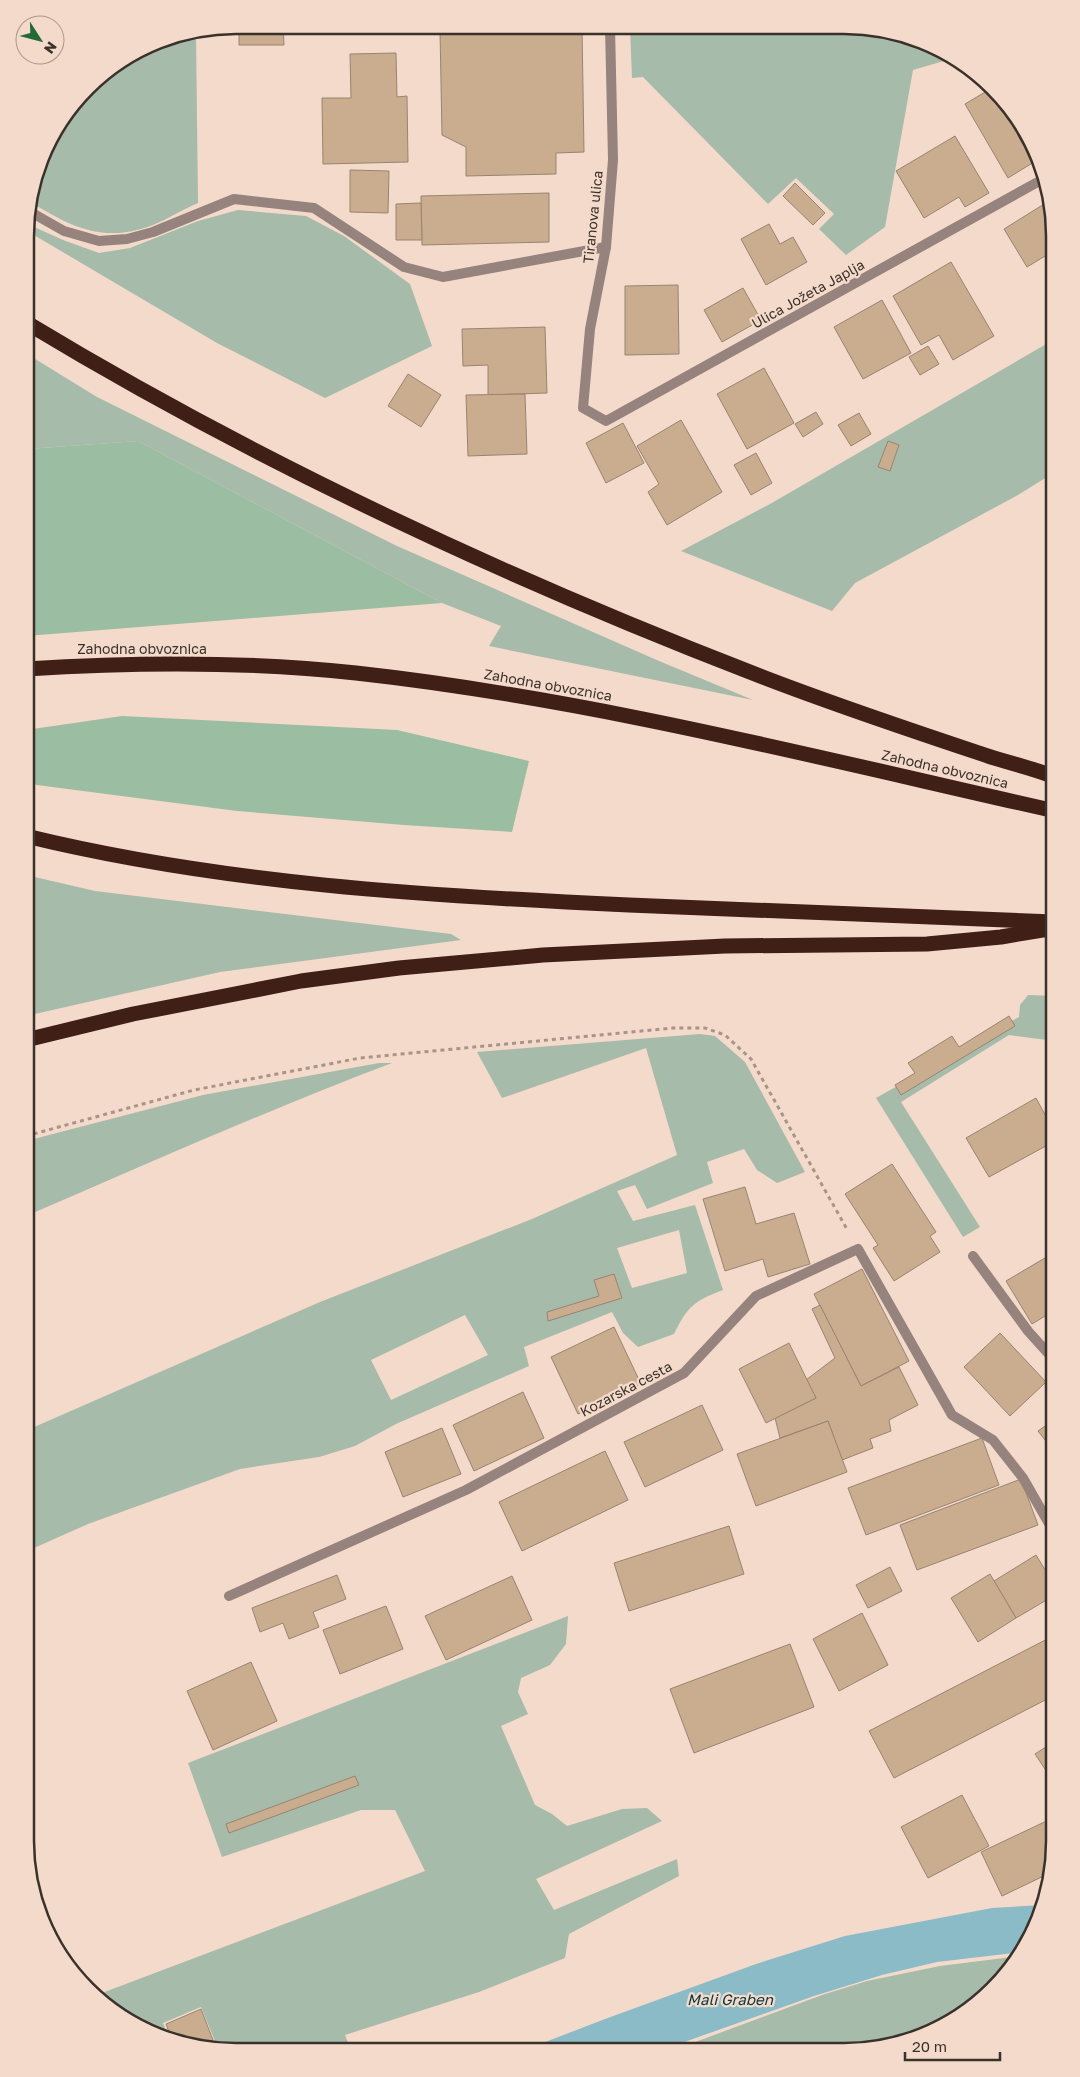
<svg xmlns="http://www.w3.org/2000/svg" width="1080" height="2077" font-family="'Golos Text',sans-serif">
<rect width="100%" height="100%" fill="#f4daca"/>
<g fill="#a6bbaa" fill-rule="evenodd">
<path d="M630 27 885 29 937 47 954 58 913 70 885 227 846 255 819 229 834 214 796 178 768 204 643 77 632 78Z"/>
<path d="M196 33 198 203C183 209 168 219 153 225 103 244 71 227 29 201L47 143 97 78 156 41Z"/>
<path d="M238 210 306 216 344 236 410 284 432 346 325 398 217 343 27 231 32 226 63 240 99 253 130 248 198 221Z"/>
<path d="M1055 339V472L1018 495 855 583 832 611 681 551 770 504Z"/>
<path d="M27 354 97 397 397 546 659 661 753 700 489 646 501 626 442 603 138 441 27 449Z"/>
<path d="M26 875 95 891 451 934 461 940 220 972 26 1016Z"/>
<path d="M1028 995 1055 996V1041L1009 1035 901 1102 980 1227 963 1237 876 1098 1019 1017 1020 1005Z"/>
<path d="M700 1034 715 1036 745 1062 805 1172 777 1183 757 1170 744 1149 707 1162 713 1183 647 1209 635 1185 617 1191 633 1221 695 1205 723 1290C694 1301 688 1306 674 1334L638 1347 623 1333 612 1312 524 1347 529 1366 396 1424 355 1446 319 1457 240 1469 88 1524 25 1552V1431L320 1302 532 1219 677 1155 646 1048 502 1098 477 1052ZM679 1230 687 1273 632 1288 617 1248ZM465 1315 488 1355 391 1400 371 1360Z"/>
<path d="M379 1063H392C268 1110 147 1164 26 1216V1141L203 1095Z"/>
<path d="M568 1616 566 1644 550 1665 521 1678 518 1692 528 1714 501 1726 535 1805 552 1814 567 1826 622 1809 647 1808 662 1821 536 1879 554 1910 677 1859 679 1876 569 1934 565 1958 479 1992 345 2035 349 2045 334 2051 208 2050 199 2048 215 2041 201 2007 163 2023 170 2040 155 2036 94 1996 425 1871 395 1810H361L222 1857 188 1763Z"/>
<path d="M1019 1956 1011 1970 966 2012 950 2015 952 2021 911 2041 844 2052 671 2051 822 1995 867 1981 940 1966Z"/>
</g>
<g fill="#9bbda1">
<path d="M138 441 442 603 26 636 27 449Z"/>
<path d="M122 716 397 730 529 761 512 832 404 825 237 811 37 785 26 782V730Z"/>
</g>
<path fill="#8bbbc7" d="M1043 1905 1039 1921 1022 1952 937 1962 882 1975 814 1996 659 2051H522L605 2019 756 1964 845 1936 992 1908Z"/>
<g fill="#caad8f" stroke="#978471">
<path d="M239 25H283L284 45H239Z"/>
<path d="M440 26 582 27V28L440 31Z"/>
<path d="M582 28 584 152 556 153V174L466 176V147L442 135 440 31Z"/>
<path d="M396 53 397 97 407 96 408 162 323 164 322 98H351L350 54Z"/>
<path d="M992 88 1019 119 1039 159 1008 178 965 104Z"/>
<path d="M955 136 989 193 965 207 959 197 924 218 896 171Z"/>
<path d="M350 170 389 171 388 213 350 212Z"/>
<path d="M795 183 825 213 813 225 783 196Z"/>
<path d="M549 193V242L422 245 421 196Z"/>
<path d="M1049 201 1055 236V250L1027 267 1004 229Z"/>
<path d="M421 203 422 240H396V204Z"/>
<path d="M769 224 780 244 793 237 807 262 766 285 741 239Z"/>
<path d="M951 262 994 336 953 360 939 335 921 345 893 296Z"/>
<path d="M678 285 679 354 625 355V286Z"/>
<path d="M743 288 761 320 722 342 704 310Z"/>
<path d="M882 300 911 353 863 379 834 327Z"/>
<path d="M545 327 547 393 488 395V365L463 366 462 329Z"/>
<path d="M928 346 939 364 920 375 909 357Z"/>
<path d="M764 368 794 423 747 449 717 394Z"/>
<path d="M408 374 441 395 421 427 388 406Z"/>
<path d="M525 394 527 454 468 456 466 395Z"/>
<path d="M816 412 823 424 803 437 795 424Z"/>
<path d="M859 413 871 434 851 446 838 425Z"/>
<path d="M681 420 722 492 667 525 648 492 659 484 637 446Z"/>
<path d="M623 423 644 463 606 483 586 443Z"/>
<path d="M888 441 899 445 890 471 878 467Z"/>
<path d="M756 453 772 483 751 495 734 465Z"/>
<path d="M1009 1016 1015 1026 901 1095 895 1085 915 1073 908 1063 952 1036 959 1047Z"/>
<path d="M1036 1098 1055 1133V1141L989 1177 966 1138Z"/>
<path d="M892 1164 936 1232 930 1236 940 1252 894 1281 873 1248 878 1245 845 1194Z"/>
<path d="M745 1187 756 1224 794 1213 810 1264 768 1277 763 1259 725 1271 703 1199Z"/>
<path d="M1055 1252V1310L1032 1324 1006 1281Z"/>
<path d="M862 1269 909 1361 861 1386 814 1294Z"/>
<path d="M614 1274 622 1298 548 1321 547 1312 599 1296 594 1280Z"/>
<path d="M820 1305 861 1386 899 1367 918 1405 889 1420 891 1431 870 1439 873 1448 842 1460 828 1421 780 1438 775 1418 816 1398 806 1380 835 1358 812 1309Z"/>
<path d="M614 1327 641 1384 578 1414 551 1357Z"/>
<path d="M1000 1333 1046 1382 1010 1416 964 1367Z"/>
<path d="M789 1343 816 1398 766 1423 739 1369Z"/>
<path d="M523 1392 544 1438 474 1471 453 1425Z"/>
<path d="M702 1405 723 1450 645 1487 624 1442Z"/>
<path d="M1055 1419V1453L1038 1431Z"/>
<path d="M828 1421 847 1472 756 1506 737 1454Z"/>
<path d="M442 1428 461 1474 403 1497 385 1452Z"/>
<path d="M982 1438 999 1485 866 1535 848 1488Z"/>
<path d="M605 1451 628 1500 522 1551 499 1502Z"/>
<path d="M1021 1479 1038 1525 917 1570 900 1525Z"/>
<path d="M729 1526 744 1574 629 1611 614 1563Z"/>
<path d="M1036 1555 1055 1586V1595L1016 1618 994 1581Z"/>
<path d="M890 1567 902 1591 868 1608 856 1585Z"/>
<path d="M990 1574 1016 1618 978 1642 951 1598Z"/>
<path d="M337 1575 346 1599 313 1612 319 1627 289 1639 283 1623 260 1632 252 1608Z"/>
<path d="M512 1576 532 1620 446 1660 425 1616Z"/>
<path d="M386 1606 403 1649 340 1674 323 1630Z"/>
<path d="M862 1613 888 1665 839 1691 813 1639Z"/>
<path d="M1055 1635V1695L894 1778 869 1731Z"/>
<path d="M790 1644 814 1707 694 1753 670 1689Z"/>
<path d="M251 1662 277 1721 213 1750 187 1691Z"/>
<path d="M1055 1741V1784L1035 1754Z"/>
<path d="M355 1776 359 1785 229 1833 226 1824Z"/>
<path d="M962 1795 989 1846 928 1878 901 1827Z"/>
<path d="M1055 1817V1855L1050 1873 1002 1896 981 1852Z"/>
<path d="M201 2009 213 2040 196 2047 172 2040 166 2024Z"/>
</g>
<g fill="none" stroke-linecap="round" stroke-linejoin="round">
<path stroke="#a89488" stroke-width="3" stroke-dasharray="4 4" stroke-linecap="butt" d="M26 1136 194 1090 360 1058 673 1028H705L725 1035 751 1059 848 1231"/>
<path stroke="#96837e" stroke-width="10" d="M27 210 64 231 99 241 127 239 153 232 234 199 314 208 404 267 443 277 606 247"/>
<g stroke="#96837e" stroke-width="10">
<path d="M610 27 613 160 606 247 590 329 583 408 606 421 1045 178"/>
<path d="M973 1256 1028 1331 1055 1361"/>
<path d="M229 1596 466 1490 684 1373 756 1296 858 1249 952 1415 993 1440 1023 1478 1055 1534"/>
</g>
<g stroke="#401f17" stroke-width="15">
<path d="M27 323C257 462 504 577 755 674 829 703 904 728 979 753 1004 762 1030 767 1055 777"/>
<path d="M26 669C136 662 247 661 356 673 592 699 823 759 1055 811"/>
<path d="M26 836C223 884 427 896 629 905 771 911 913 916 1054 922"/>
<path d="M26 1040 133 1014 301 981 399 968 543 955 725 946 927 944 1001 937 1055 928"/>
</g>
</g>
<g text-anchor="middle" stroke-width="4.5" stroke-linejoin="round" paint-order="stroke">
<g font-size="14" fill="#3b312b" stroke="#f4daca">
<text transform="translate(593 217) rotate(-84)" y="5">Tiranova ulica</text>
<text transform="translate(808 294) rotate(-29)" y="5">Ulica Jožeta Japlja</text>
<text x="142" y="654">Zahodna obvoznica</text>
<text transform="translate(548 685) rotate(10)" y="5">Zahodna obvoznica</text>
<text transform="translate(945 769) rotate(13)" y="5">Zahodna obvoznica</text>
<text transform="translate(626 1389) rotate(-28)" y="5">Kozarska cesta</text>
</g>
<g font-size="15" font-style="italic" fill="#07353f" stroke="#f4daca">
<text x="730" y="2005">Mali Graben</text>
</g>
</g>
<path d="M0 0H1080V2077H0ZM236 34H844A202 202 0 0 1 1046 236V1841A202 202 0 0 1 844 2043H236A202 202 0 0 1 34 1841V236A202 202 0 0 1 236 34Z" fill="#f4daca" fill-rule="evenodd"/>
<path fill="none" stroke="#3b312b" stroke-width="2.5" d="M236 34H844A202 202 0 0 1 1046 236V1841A202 202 0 0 1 844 2043H236A202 202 0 0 1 34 1841V236A202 202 0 0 1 236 34Z"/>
<g transform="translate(40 40) rotate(126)"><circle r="24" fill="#f4daca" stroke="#aa968a"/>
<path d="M0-4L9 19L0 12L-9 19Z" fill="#226b39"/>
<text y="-8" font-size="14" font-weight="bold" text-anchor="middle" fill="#3b312b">N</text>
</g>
<path d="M905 2052v8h95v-8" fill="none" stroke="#3b312b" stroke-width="2.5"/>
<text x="912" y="2052" font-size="15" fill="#3b312b" stroke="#f4daca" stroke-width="4" paint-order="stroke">20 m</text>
</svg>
